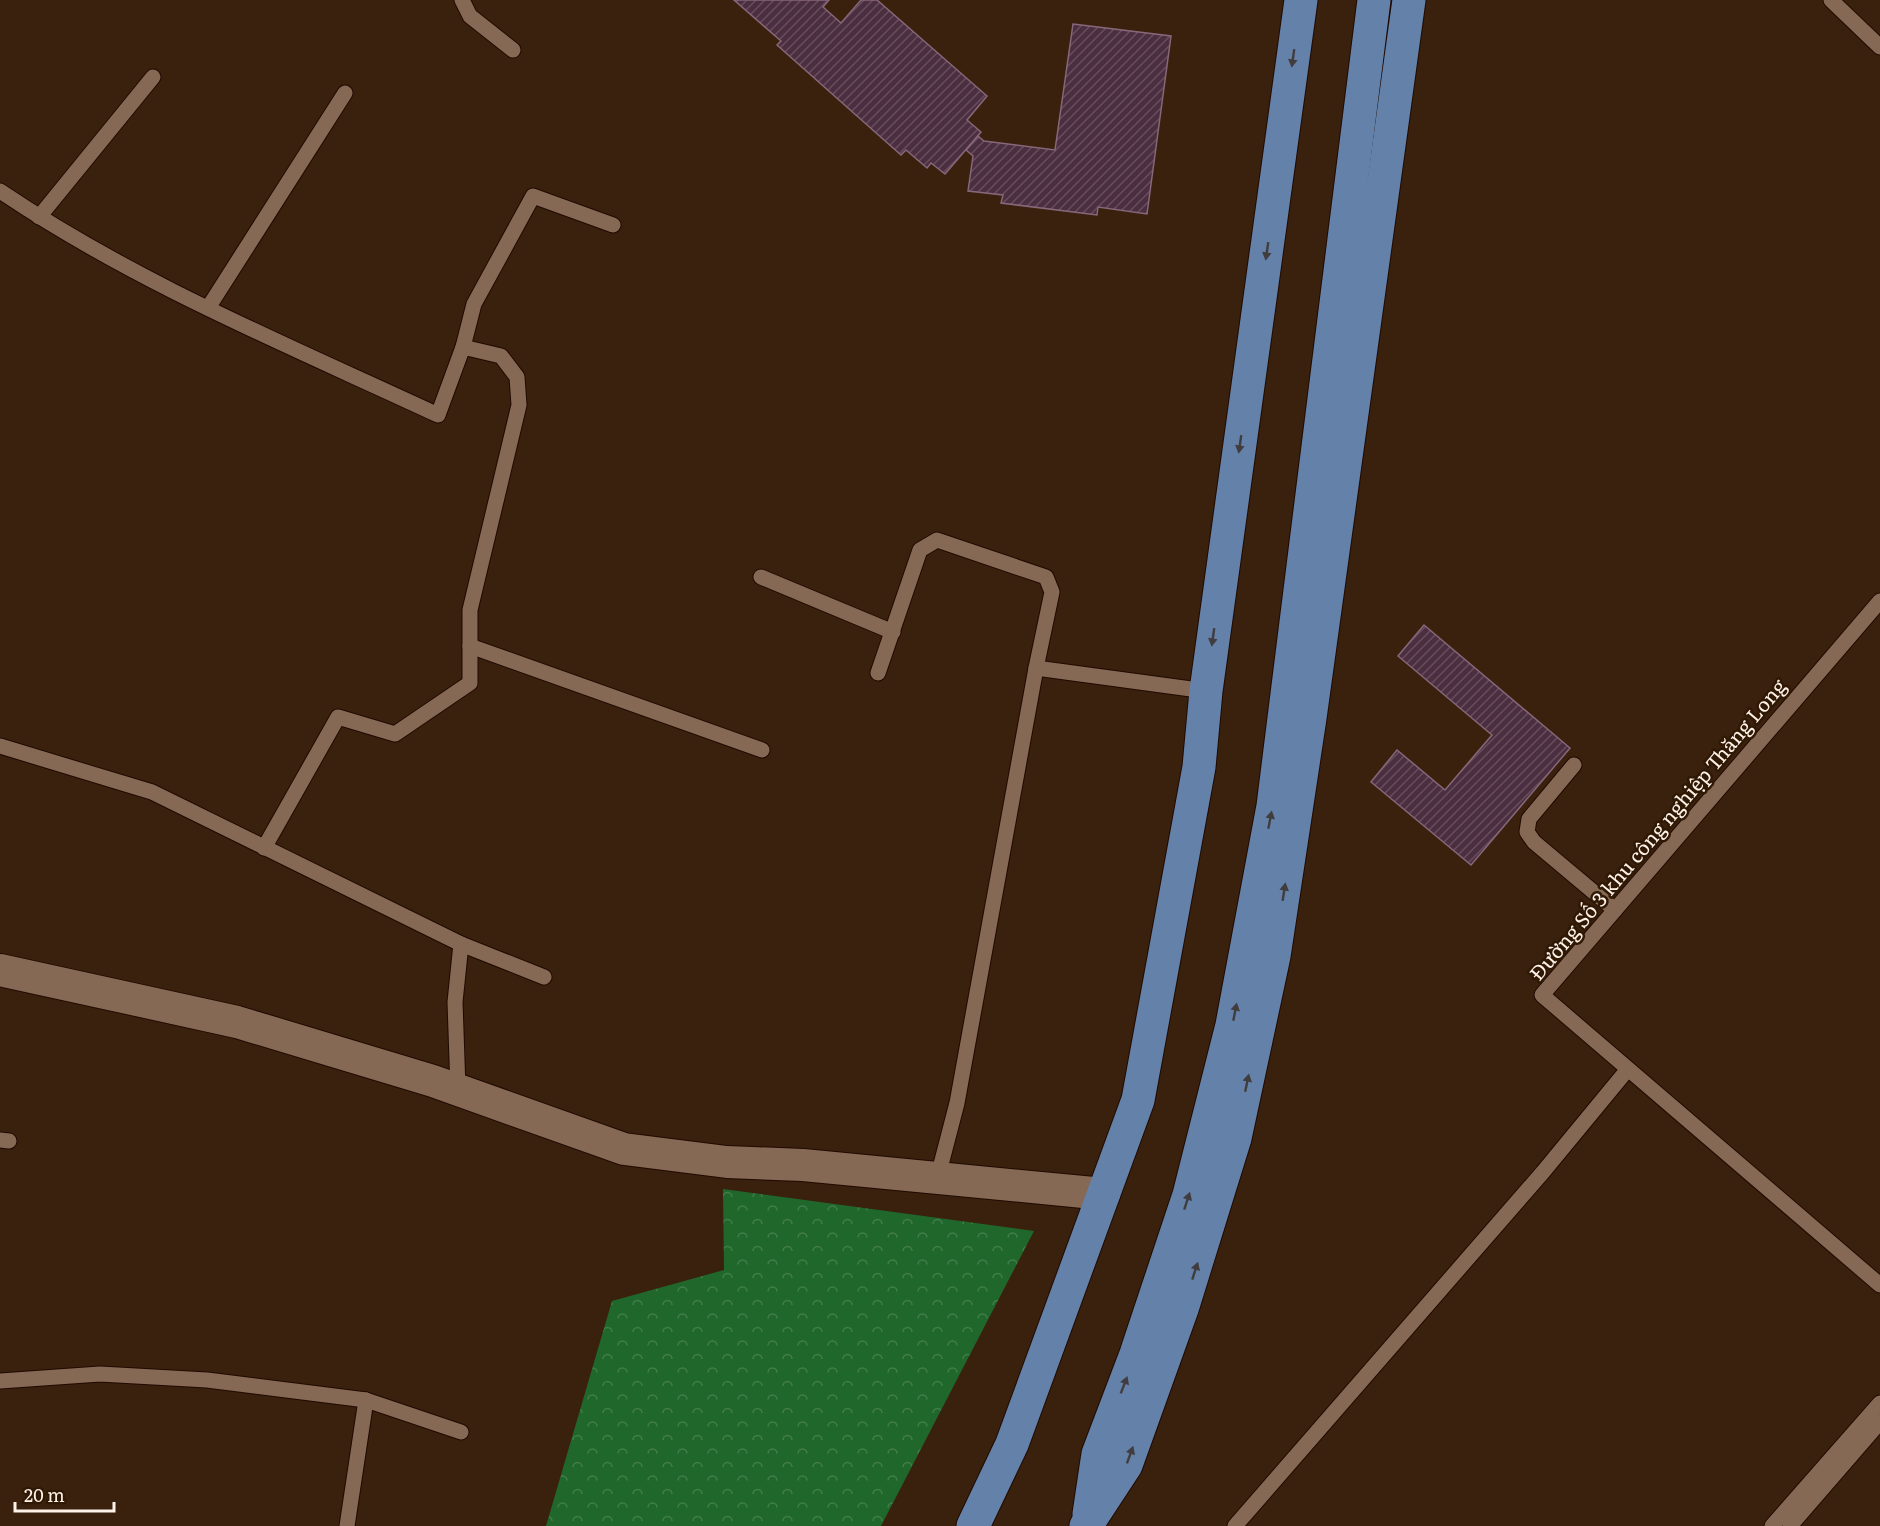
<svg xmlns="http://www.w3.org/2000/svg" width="1880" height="1526" font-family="Literata,serif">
<defs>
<pattern id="forest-crowns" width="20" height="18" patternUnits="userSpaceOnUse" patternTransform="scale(1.5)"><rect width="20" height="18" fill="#20672b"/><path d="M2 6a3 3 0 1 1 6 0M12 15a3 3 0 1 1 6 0" fill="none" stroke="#417d4a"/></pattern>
<pattern id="building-hatch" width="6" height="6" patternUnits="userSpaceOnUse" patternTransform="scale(1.5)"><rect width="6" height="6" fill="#4b2f40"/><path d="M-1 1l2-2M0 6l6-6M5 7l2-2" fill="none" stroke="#664e5c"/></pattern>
</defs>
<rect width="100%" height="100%" fill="#39210e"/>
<path fill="url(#forest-crowns)" d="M723 1189 1034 1231 881 1526H546L612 1301 724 1270Z"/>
<g fill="url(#building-hatch)" stroke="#876779" stroke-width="1.5">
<path d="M734 0H829L823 7 841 23 861 0H877L987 96 967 120 981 132 945 174 931 163 927 168 906 150 901 155 777 45 781 41Z"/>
<path d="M1073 24 1171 36 1147 214 1098 207 1097 215 1001 203 1003 195 968 191 973 156 966 150 978 136 984 141 1055 150Z"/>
<path d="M1424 625 1570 748 1471 865 1371 782 1397 750 1445 790 1492 735 1398 656Z"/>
</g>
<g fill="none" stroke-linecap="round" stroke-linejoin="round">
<defs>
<g id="service">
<path d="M462 0 470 16 513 50"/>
<path d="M1831 0 1880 47"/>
<path d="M0 191C136 283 290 346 438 415L463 347 474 304 533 196 613 225"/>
<path d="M39 217 153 77"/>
<path d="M208 308 345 93"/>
<path d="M761 577 893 632"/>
<path d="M1880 601 1542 995 1880 1285"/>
<path d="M470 646 762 750"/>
<path d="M878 673 920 550 937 540 1046 577 1052 592 1036 668"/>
<path d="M0 746 152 792 461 944 544 977"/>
<path d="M1574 765 1529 819 1527 832 1534 842 1615 910"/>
<path d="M264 848 338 717 395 734 470 683V610L519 405 517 377 501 356 463 347"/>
<path d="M458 1089 455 1002 461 944"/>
<path d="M0 1140 9 1141"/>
<path d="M938 1176 957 1103 1036 668 1206 691"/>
<path d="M0 1381 100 1374 207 1380 366 1400 461 1432"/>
<path d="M347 1526 366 1400"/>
<path d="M1235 1526 1543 1172 1628 1069"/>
<path d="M1772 1526 1880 1403"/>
<path d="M1790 1526 1880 1422"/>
</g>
<path id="minor" d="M0 970 237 1022 433 1081 624 1149 727 1162 803 1165 1104 1194"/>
<g id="primary">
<path d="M1089 1514 1098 1454 1136 1354 1189 1195 1232 1025 1273 806 1374 0"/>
<path d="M973 1526 1012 1444 1138 1100 1199 767 1206 691 1301 0"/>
<path d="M1086 1526 1126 1465 1182 1309 1235 1138 1274 956 1310 718 1409 0"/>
</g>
</defs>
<use href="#service" stroke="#200a00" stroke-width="17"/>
<use href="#minor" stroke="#200a00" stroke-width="34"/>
<use href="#primary" stroke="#200a00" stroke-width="35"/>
<use href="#service" stroke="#866954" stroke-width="15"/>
<use href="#minor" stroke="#866954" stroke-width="32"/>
<use href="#primary" stroke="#6381a9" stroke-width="33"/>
</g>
<defs><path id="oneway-solid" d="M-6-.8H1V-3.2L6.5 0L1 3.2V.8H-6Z" transform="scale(1.5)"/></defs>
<g fill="#413d3e">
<use href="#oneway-solid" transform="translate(1293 58) rotate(98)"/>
<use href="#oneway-solid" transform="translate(1267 251) rotate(98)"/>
<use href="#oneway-solid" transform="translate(1240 444) rotate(98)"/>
<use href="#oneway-solid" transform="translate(1213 637) rotate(98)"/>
<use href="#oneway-solid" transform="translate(1270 820) rotate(-79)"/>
<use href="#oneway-solid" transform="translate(1284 892) rotate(-81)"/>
<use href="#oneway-solid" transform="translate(1235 1012) rotate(-79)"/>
<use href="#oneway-solid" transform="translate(1247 1083) rotate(-78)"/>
<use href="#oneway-solid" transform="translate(1187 1201) rotate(-72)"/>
<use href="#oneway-solid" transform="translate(1195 1271) rotate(-72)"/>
<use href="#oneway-solid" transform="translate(1124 1385) rotate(-69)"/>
<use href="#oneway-solid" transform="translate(1130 1455) rotate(-70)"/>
</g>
<g text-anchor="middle" stroke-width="5" stroke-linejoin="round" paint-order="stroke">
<g font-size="20" fill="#fef1e7" stroke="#2f1804">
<text transform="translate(1658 830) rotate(-50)" y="7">Đường Số 3 khu công nghiệp Thăng Long</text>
</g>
</g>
<path d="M15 1502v9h99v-9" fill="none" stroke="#fef1e7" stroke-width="3"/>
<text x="24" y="1502" font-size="18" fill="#fef1e7" stroke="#2f1804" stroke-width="4.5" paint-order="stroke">20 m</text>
</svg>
